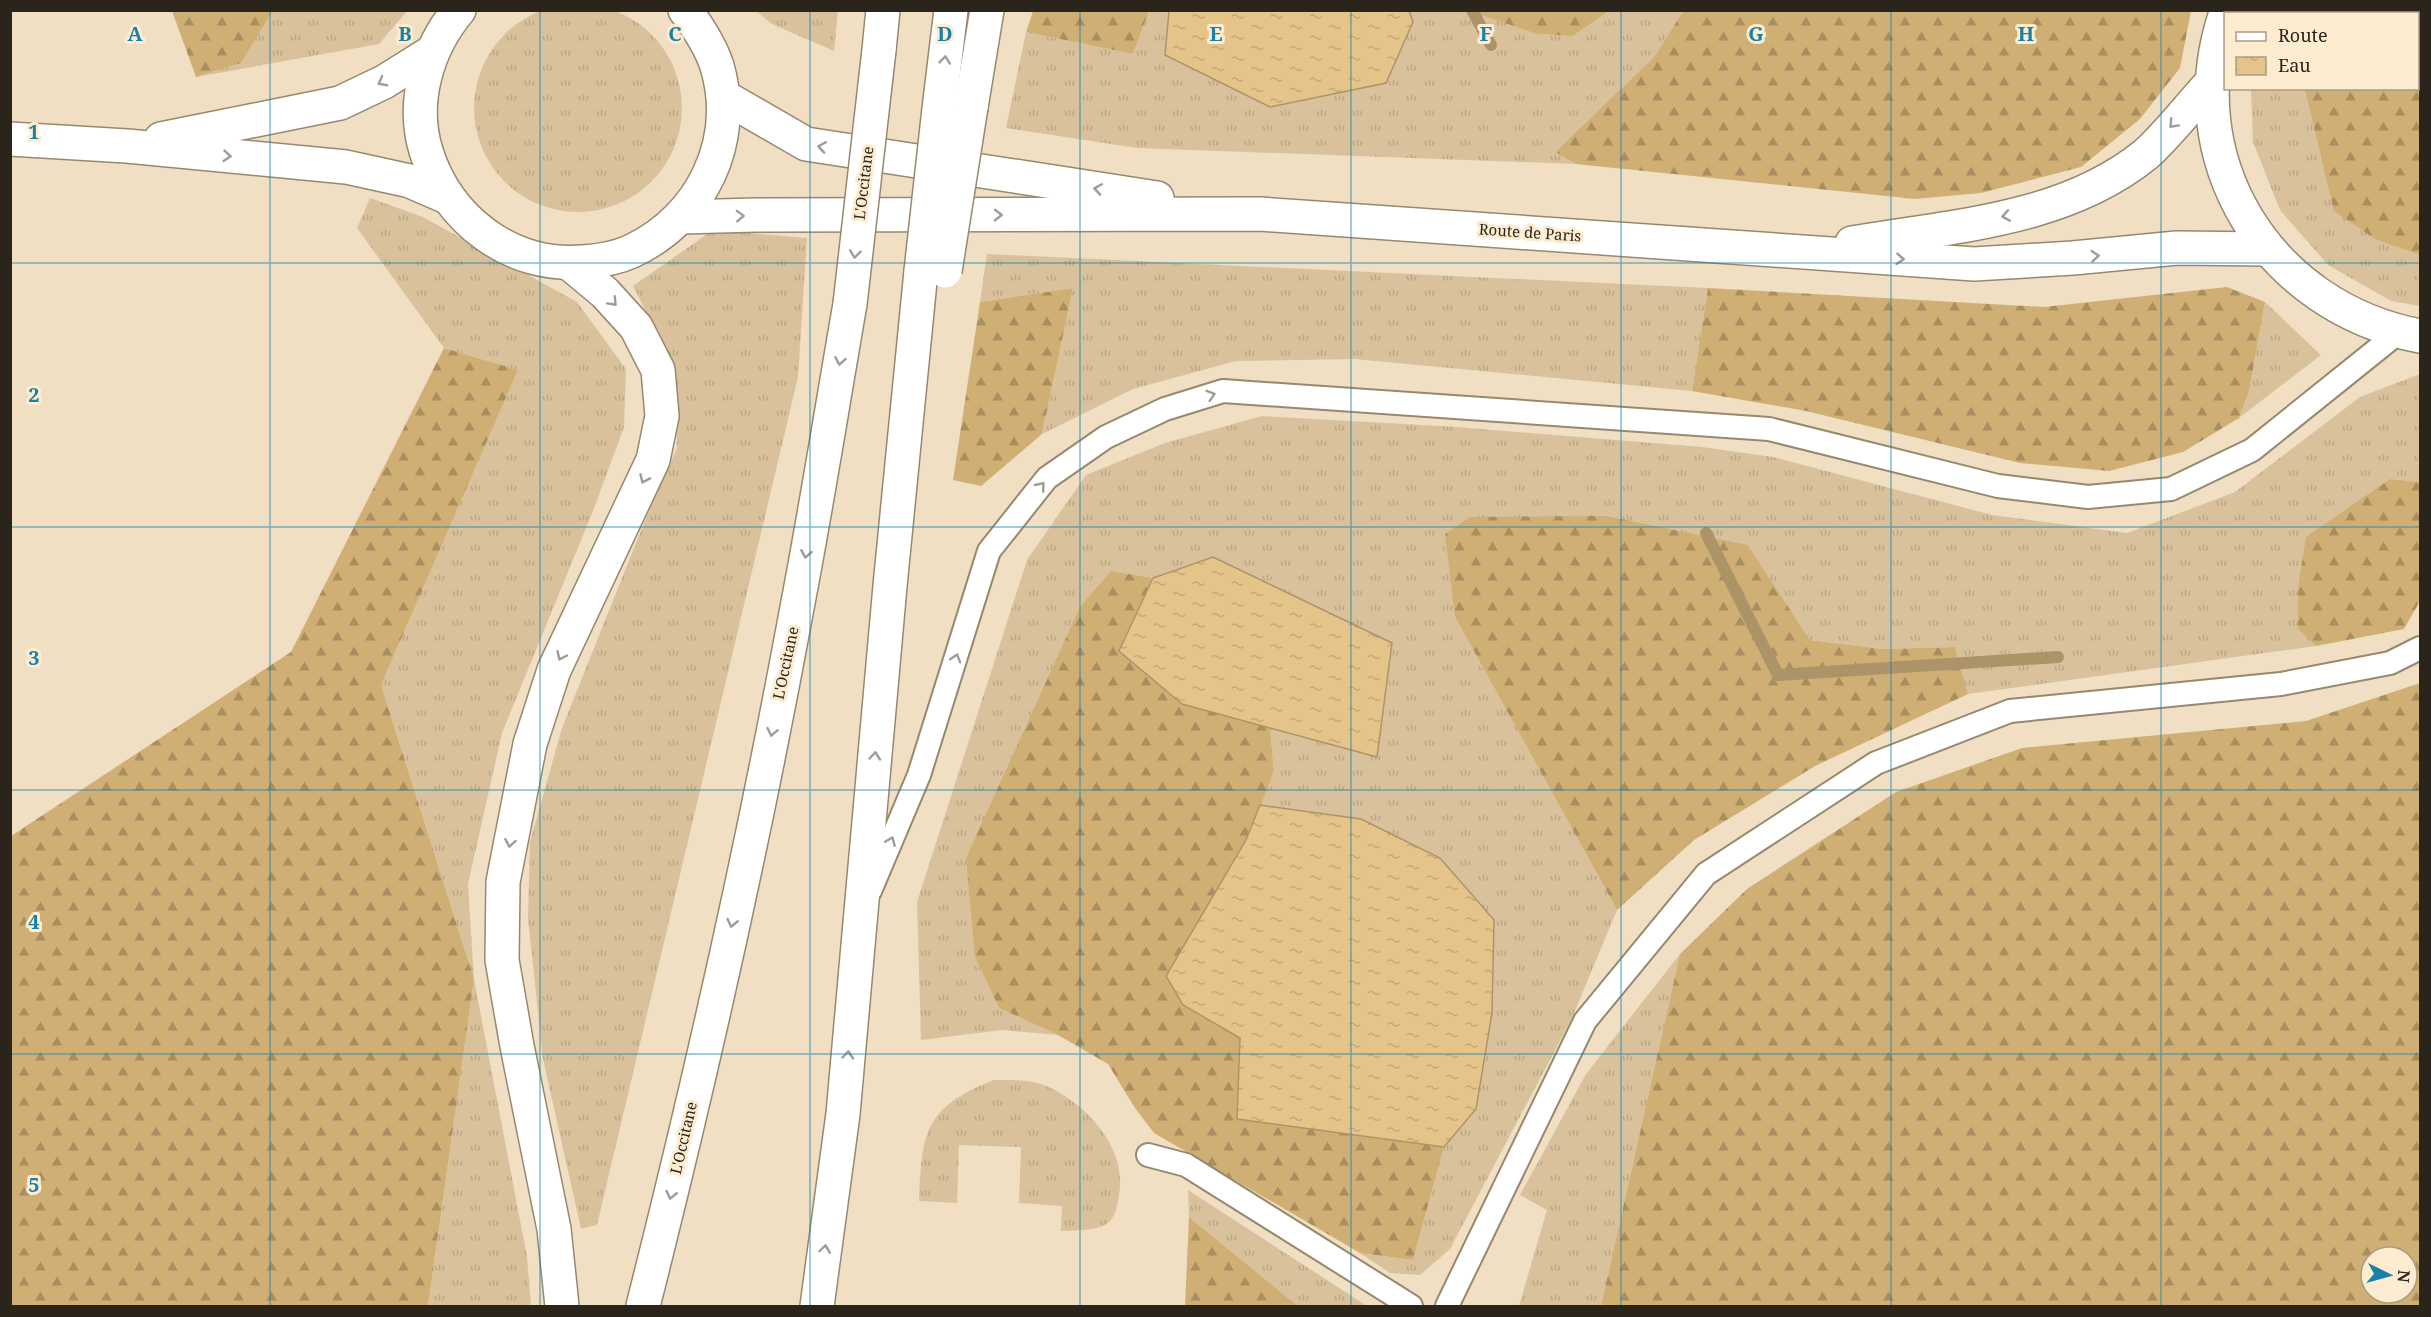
<svg xmlns="http://www.w3.org/2000/svg" width="2431" height="1317" font-family="'Noto Serif',serif">
<defs>
<pattern id="grass-tufts" width="24" height="20" patternUnits="userSpaceOnUse" patternTransform="scale(1.5)"><rect width="24" height="20" fill="#d9c29b"/><path d="M3 7l-1-3M5 7V3M7 7l1-3M15 17l-1-3M17 17v-4M19 17l1-3" fill="none" stroke="#baa785"/></pattern>
<pattern id="forest-firs" width="22" height="20" patternUnits="userSpaceOnUse" patternTransform="scale(1.5)"><rect width="22" height="20" fill="#d0af75"/><path d="M5 1l3.5 6h-7zM16 11l3.5 6h-7z" fill="#a98e5f"/></pattern>
<pattern id="water-ripples" width="26" height="14" patternUnits="userSpaceOnUse" patternTransform="scale(1.5)"><rect width="26" height="14" fill="#e5c489"/><path d="M2 4q2-2 4 0t4 0M15 11q2-2 4 0t4 0" fill="none" stroke="#c5a876"/></pattern>
</defs>
<rect width="100%" height="100%" fill="#f0dfc3"/>
<g fill="url(#grass-tufts)">
<circle cx="578" cy="108" r="104"/>
<path d="M2267 10 2420 11V306L2391 301 2328 265 2280 210 2253 142 2251 89 2418 88V14L2267 13Z"/>
<path d="M273 11H407L379 44 196 77 241 63Z"/>
<path d="M756 11H838L834 51 772 24Z"/>
<path d="M1149 11H1468L1537 34 1573 36 1609 11H1684L1654 57 1555 152 1576 164 1137 148 1006 128 1026 32 1133 54Z"/>
<path d="M370 198 423 217 577 302 626 369 624 427 593 511 502 733 468 884 474 979 527 1257 531 1306H428L474 979 381 685 518 370 444 348 357 228Z"/>
<path d="M713 230 807 238 798 377 597 1225 581 1229 543 1059 528 918 530 842 562 728 648 513 677 448 675 368 633 286Z"/>
<path d="M987 254 1708 288 1692 391 1355 359 1236 361 1133 389 1042 434 1073 288 980 302Z"/>
<path d="M2265 302 2321 355 2239 418 2249 391Z"/>
<path d="M2420 374V482L2390 479 2298 629 2316 646 1968 694 1955 647 1883 649 1810 640 1748 545 1455 617 1617 910 1572 1018 1450 1249 1420 1275 1390 1273 1360 1253 1413 1260 1444 1147 1476 1109 1370 823 1260 805 1274 771 1270 728 1377 756 1213 557 1153 578 1111 571 975 957 999 1008 1058 1035 1002 1030 921 1040 917 902 1027 560 1086 475 1165 443 1262 416 1457 427 1702 447 1773 457 1992 515 2127 533 2235 492 2360 397Z"/>
<path d="M1680 954 1601 1306H1519L1547 1210 1520 1195 1586 1074Z"/>
<path d="M994 1080C1014 1080 1035 1079 1053 1089 1091 1109 1127 1150 1119 1195 1118 1204 1116 1214 1110 1221 1099 1232 1075 1230 1061 1231L1062 1206 1019 1203 1021 1147 959 1145 957 1203 919 1201C922 1131 925 1107 994 1080Z"/>
<path d="M1188 1190 1367 1306H1298L1189 1217Z"/>
</g>
<g fill="url(#forest-firs)" fill-rule="evenodd">
<path d="M1684 10H2191V11L2180 68 2140 119 2081 167 1981 193 1915 199 1576 164 1555 152 1654 57Z"/>
<path d="M2304 10 2420 11V255L2375 239 2334 211 2305 89 2418 88V14L2303 13Z"/>
<path d="M172 11V10L273 11 241 63 196 77Z"/>
<path d="M1033 11V10L1149 11 1133 54 1026 32Z"/>
<path d="M1468 11H1609L1573 36 1537 34Z"/>
<path d="M2227 287 2265 302 2249 391 2239 418 2183 452 2109 471 2020 463 1806 411 1692 391 1708 288 2044 307Z"/>
<path d="M1073 288 1042 434 981 486 953 480 980 302Z"/>
<path d="M444 348 518 370 381 685 474 979 428 1306H11V836L291 652Z"/>
<path d="M2390 479 2420 482V601L2404 629 2316 646 2298 629V587L2306 537Z"/>
<path d="M1606 516 1748 545 1810 640 1883 649 1955 647 1968 694 1815 766 1694 840 1617 910 1455 617 1445 534 1470 517Z"/>
<path d="M1111 571 1153 578 1119 651 1182 704 1270 728 1274 771 1183 1005 1240 1038 1237 1119 1444 1147 1413 1260 1360 1253 1154 1133 1135 1108 1108 1064 1058 1035 999 1008 975 957 966 858 1080 607Z"/>
<path d="M2420 683V1306H1601L1680 954 1747 889 1896 792 2022 748 2306 721ZM2371 1257H2407V1293H2371Z"/>
<path d="M1189 1217 1298 1306H1185Z"/>
</g>
<g fill="url(#water-ripples)" stroke="#ad9468" stroke-width="1.5">
<path d="M1169 11H1409L1413 22 1386 83 1270 107 1165 55Z"/>
<path d="M1213 557 1392 643 1377 757 1182 704 1119 651 1153 578Z"/>
<path d="M1260 805 1361 819 1440 858 1494 920 1492 1013 1476 1109 1444 1147 1237 1119 1240 1038 1183 1005 1166 976 1246 840Z"/>
</g>
<g fill="none" stroke-linecap="round" stroke-linejoin="round">
<g stroke="#ad9468" stroke-width="12">
<path d="M1472 10 1491 45"/>
<path d="M1706 533 1778 675 2058 657"/>
</g>
<defs>
<g id="lane">
<path d="M870 891 919 775 989 551 1047 478 1106 437 1165 409 1223 391 1769 429 1998 486 2088 497 2171 489 2252 450 2399 332"/>
<path d="M1148 1155 1186 1165 1411 1306"/>
<path d="M1447 1306 1585 1021 1706 874 1876 763 2010 711 2281 684 2390 663 2420 648"/>
</g>
<g id="primary">
<path d="M459 10C427 48 411 102 426 151 447 219 510 268 583 262 599 261 617 258 632 251 702 218 739 141 717 66 710 45 698 27 685 10"/>
<path d="M2227 10C2174 159 2269 308 2420 336"/>
<path d="M723 96 806 144 1157 198"/>
<path d="M10 139 127 146 346 167 410 181 447 197"/>
<path d="M161 139 340 103 384 82 432 52"/>
<path d="M681 217 756 215 1260 214 1974 264 2073 258 2177 248 2267 249"/>
<path d="M1852 243C1951 226 2063 221 2145 155 2167 136 2192 103 2213 81"/>
</g>
<g id="highway">
<path d="M879 50 883 10"/>
<path d="M971 107 987 10"/>
<path d="M939 109 951 10"/>
<path d="M562 1306 554 1229 517 1046 502 960 503 882 530 744 554 670 653 460 662 416 658 370 636 327 605 293 569 263"/>
<path d="M643 1306C701 1077 753 846 796 613 816 510 832 407 850 304"/>
<path d="M817 1306 843 1114 890 586 921 271"/>
</g>
</defs>
<use href="#lane" stroke="#97886e" stroke-width="26"/>
<use href="#primary" stroke="#97886e" stroke-width="36"/>
<use href="#highway" stroke="#97886e" stroke-width="36"/>
<use href="#lane" stroke="#fff" stroke-width="22"/>
<use href="#primary" stroke="#fff" stroke-width="33"/>
<use href="#highway" stroke="#fff" stroke-width="33"/>
<defs>
<g id="highway-bridge">
<path d="M921 271 939 109"/>
<path d="M945 271 971 107"/>
<path d="M850 304 879 50"/>
</g>
</defs>
<use href="#highway-bridge" stroke="#97886e" stroke-width="36" stroke-linecap="butt"/>
<use href="#highway-bridge" stroke="#fff" stroke-width="33"/>
</g>
<defs><path id="oneway-chevron" d="M-2-3.5L2.5 0L-2 3.5" fill="none" stroke-width="1.6" stroke-linecap="round" stroke-linejoin="round" transform="scale(1.5)"/></defs>
<g stroke="#9f9c98">
<use href="#oneway-chevron" transform="translate(945 60) rotate(-84)"/>
<use href="#oneway-chevron" transform="translate(382 82) rotate(152)"/>
<use href="#oneway-chevron" transform="translate(2173 124) rotate(133)"/>
<use href="#oneway-chevron" transform="translate(822 147) rotate(-171)"/>
<use href="#oneway-chevron" transform="translate(227 156) rotate(5)"/>
<use href="#oneway-chevron" transform="translate(1098 189) rotate(-171)"/>
<use href="#oneway-chevron" transform="translate(998 215)"/>
<use href="#oneway-chevron" transform="translate(740 216) rotate(-2)"/>
<use href="#oneway-chevron" transform="translate(2006 216) rotate(170)"/>
<use href="#oneway-chevron" transform="translate(855 254) rotate(97)"/>
<use href="#oneway-chevron" transform="translate(2095 256) rotate(-5)"/>
<use href="#oneway-chevron" transform="translate(1900 259) rotate(4)"/>
<use href="#oneway-chevron" transform="translate(613 302) rotate(47)"/>
<use href="#oneway-chevron" transform="translate(840 361) rotate(100)"/>
<use href="#oneway-chevron" transform="translate(1211 395) rotate(-17)"/>
<use href="#oneway-chevron" transform="translate(644 479) rotate(114)"/>
<use href="#oneway-chevron" transform="translate(1041 486) rotate(-51)"/>
<use href="#oneway-chevron" transform="translate(806 554) rotate(100)"/>
<use href="#oneway-chevron" transform="translate(561 656) rotate(115)"/>
<use href="#oneway-chevron" transform="translate(956 658) rotate(-73)"/>
<use href="#oneway-chevron" transform="translate(772 732) rotate(102)"/>
<use href="#oneway-chevron" transform="translate(875 756) rotate(-85)"/>
<use href="#oneway-chevron" transform="translate(891 841) rotate(-67)"/>
<use href="#oneway-chevron" transform="translate(510 843) rotate(100)"/>
<use href="#oneway-chevron" transform="translate(732 923) rotate(103)"/>
<use href="#oneway-chevron" transform="translate(848 1055) rotate(-85)"/>
<use href="#oneway-chevron" transform="translate(671 1195) rotate(103)"/>
<use href="#oneway-chevron" transform="translate(825 1249) rotate(-82)"/>
</g>
<path fill="none" stroke="#1881aa" stroke-width="1.5" stroke-opacity="0.55" d="M270 10V1306M540 10V1306M810 10V1306M1080 10V1306M1351 10V1306M1621 10V1306M1891 10V1306M2161 10V1306M10 263H2420M10 527H2420M10 790H2420M10 1054H2420"/>
<g text-anchor="middle" stroke-width="6" stroke-linejoin="round" paint-order="stroke">
<g font-size="15" fill="#2a241a" stroke="#fdecd0">
<text transform="translate(864 183) rotate(-83)" y="5">L'Occitane</text>
<text transform="translate(1530 233) rotate(4)" y="5">Route de Paris</text>
<text transform="translate(786 663) rotate(-78)" y="5">L'Occitane</text>
<text transform="translate(684 1138) rotate(-77)" y="5">L'Occitane</text>
</g>
</g>
<g font-size="20" text-anchor="middle" font-weight="bold" fill="#1881aa" stroke="#fdecd0" stroke-width="6" stroke-linejoin="round" paint-order="stroke">
<text x="135" y="41">A</text>
<text x="405" y="41">B</text>
<text x="675" y="41">C</text>
<text x="945" y="41">D</text>
<text x="1216" y="41">E</text>
<text x="1486" y="41">F</text>
<text x="1756" y="41">G</text>
<text x="2026" y="41">H</text>
<text x="34" y="139">1</text>
<text x="34" y="402">2</text>
<text x="34" y="665">3</text>
<text x="34" y="929">4</text>
<text x="34" y="1192">5</text>
</g>
<rect width="2431" height="1317" fill="none" stroke="#2a241a" stroke-width="24"/>
<rect x="2224" y="12" width="195" height="78" fill="#fdecd0" stroke="#a99c87" stroke-width="1.5"/>
<rect x="2236" y="32" width="30" height="9" fill="#ffffff" stroke="#a99c87" stroke-width="1.5"/>
<text x="2278" y="42" font-size="18" fill="#2a241a">Route</text>
<rect x="2236" y="57" width="30" height="18" fill="url(#water-ripples)" stroke="#a99c87" stroke-width="1.5"/>
<text x="2278" y="72" font-size="18" fill="#2a241a">Eau</text>
<g transform="translate(2389 1275) rotate(95)"><circle r="28" fill="#fdecd0" stroke="#a99c87" stroke-width="1.5"/>
<path d="M0-4.5L10 22L0 15L-10 22Z" fill="#1881aa"/>
<text y="-9" font-size="16" font-weight="bold" text-anchor="middle" fill="#2a241a">N</text>
</g>
</svg>
